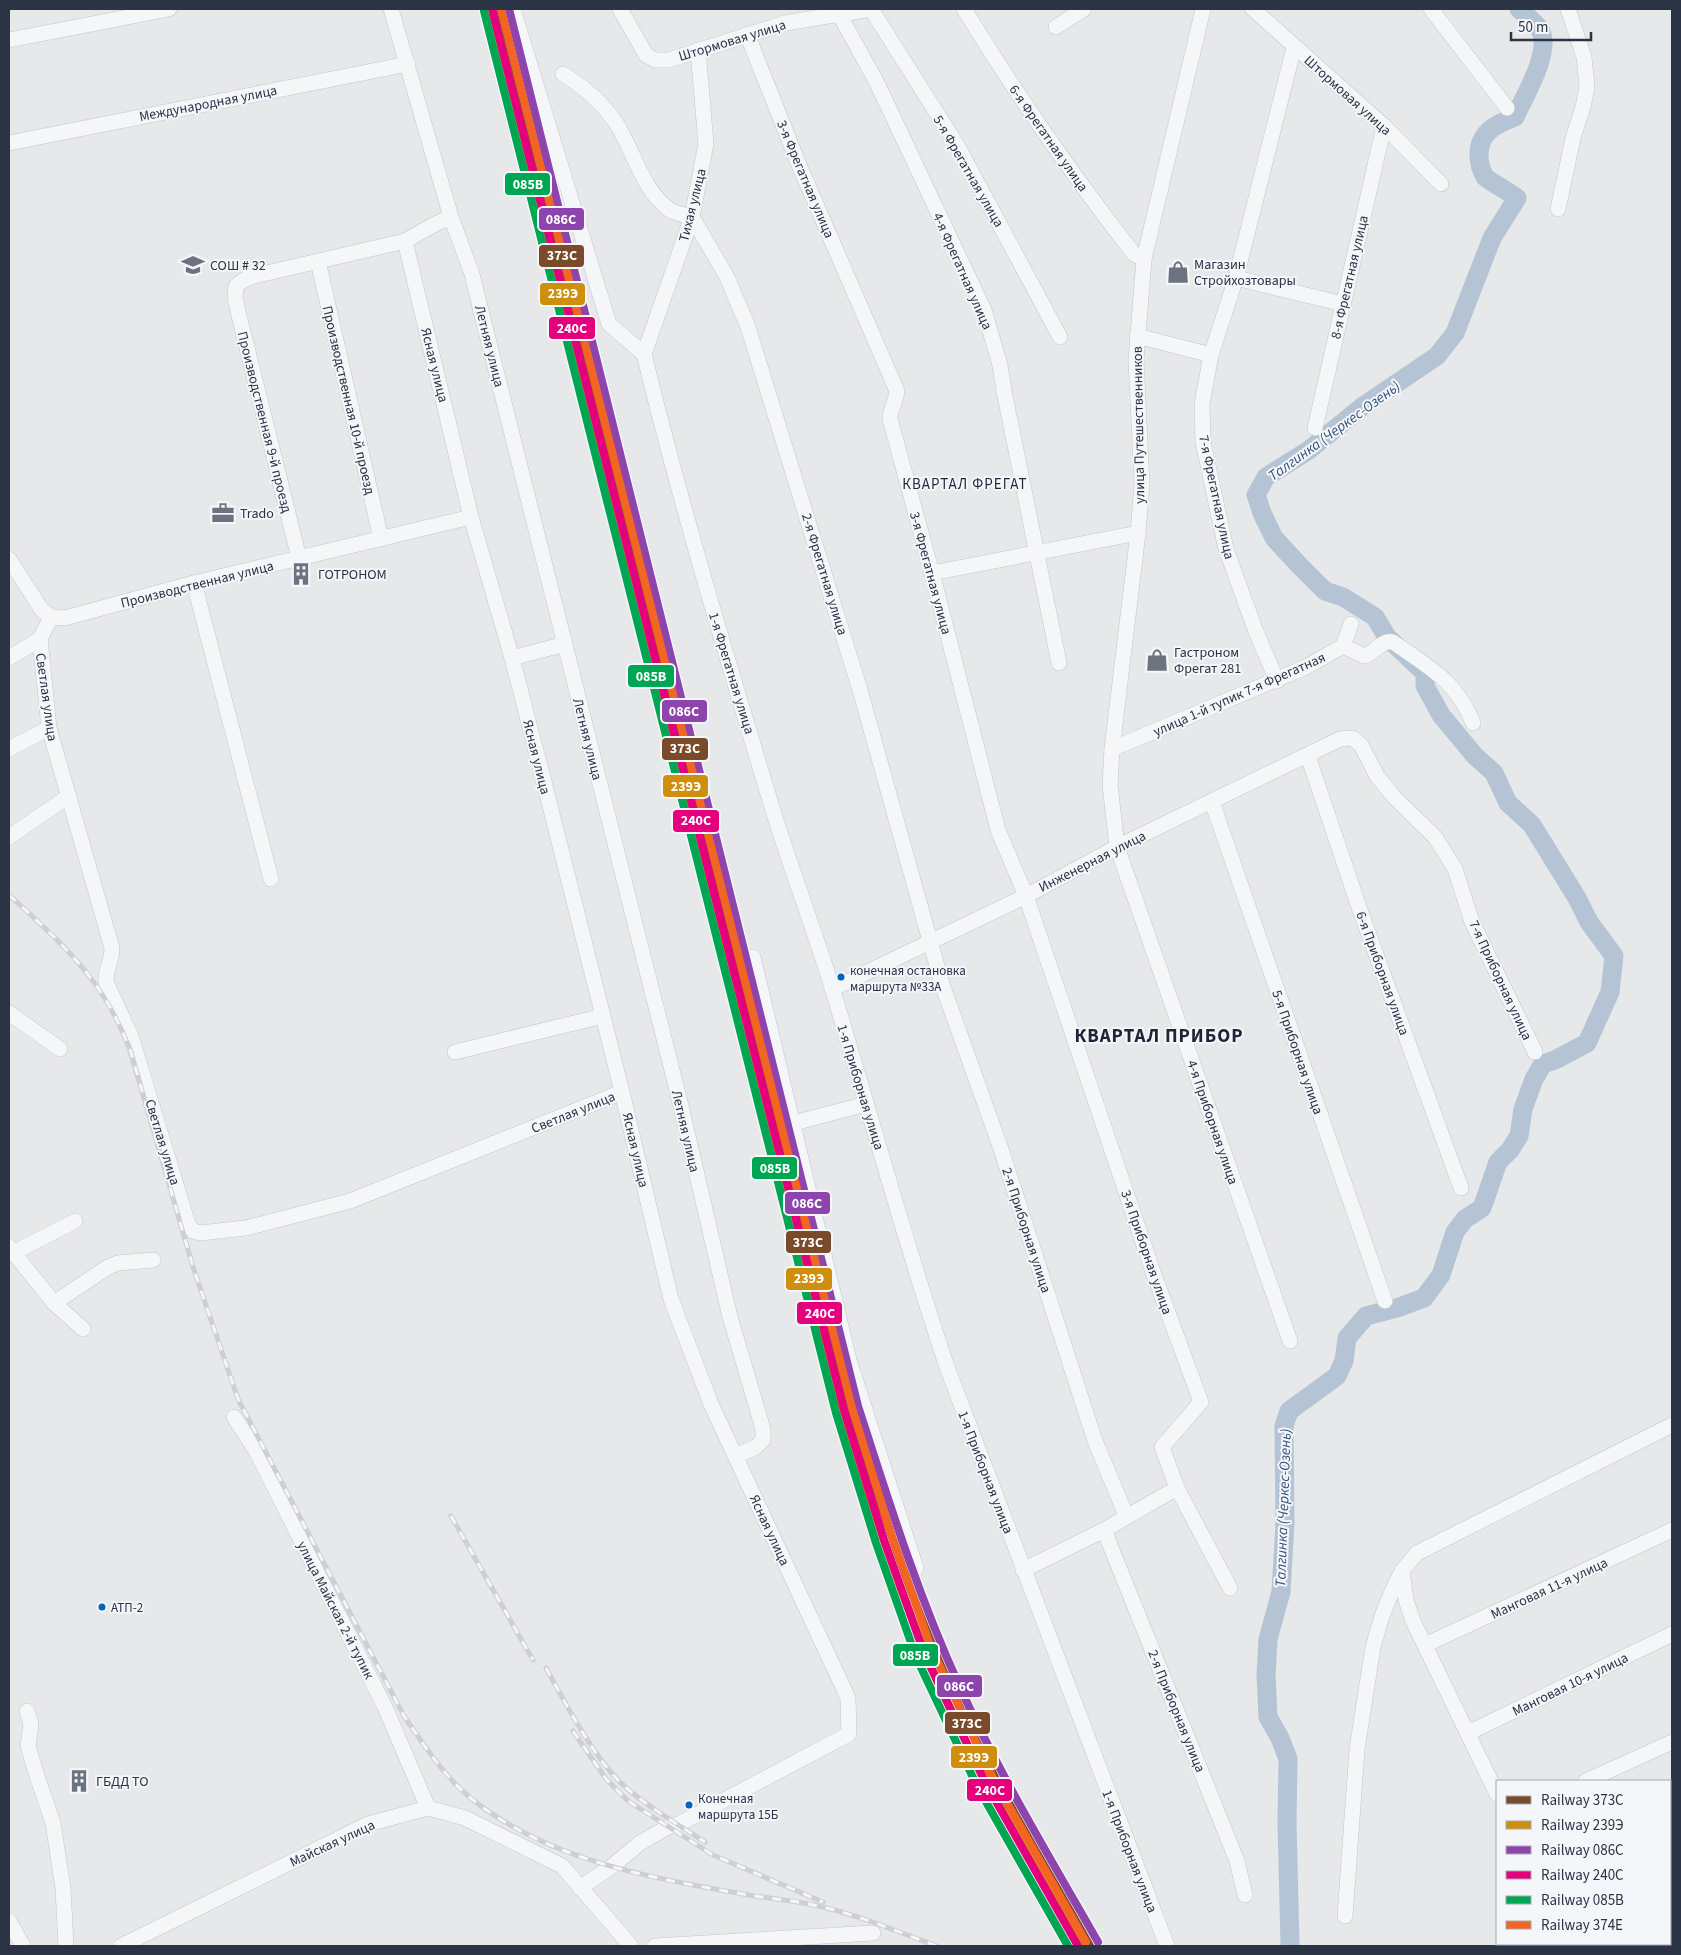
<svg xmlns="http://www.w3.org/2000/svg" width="1681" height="1955" font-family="'Source Sans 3',sans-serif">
<rect width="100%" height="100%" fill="#e6e8ea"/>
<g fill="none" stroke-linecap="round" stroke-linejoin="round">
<path stroke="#b4c4d5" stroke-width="19" d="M1290 1946 1287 1822 1288 1759 1280 1738 1268 1717 1266 1675 1268 1639 1281 1592 1285 1523 1284 1426 1289 1411 1337 1376 1344 1361 1347 1338 1366 1316 1397 1308 1424 1298 1441 1275 1455 1232 1465 1219 1482 1208 1498 1162 1510 1150 1519 1136 1523 1109 1534 1079 1543 1064 1555 1060 1587 1043 1610 992 1614 956 1589 922 1577 898 1532 825 1508 803 1494 773 1475 756 1441 715 1425 686V673L1387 637 1375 617 1343 597 1325 591 1299 565 1274 538 1262 513 1256 495 1266 477 1309 450 1363 406 1437 356 1455 333 1492 238 1517 198C1511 193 1489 181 1485 177 1481 170 1479 163 1479 155 1479 132 1496 124 1515 117 1524 97 1554 48 1539 28 1534 21 1525 15 1519 9"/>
<defs>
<g id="minor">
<path d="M391 9 451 217 472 274 480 307 681 1106 730 1317 763 1429V1440L756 1447 735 1456"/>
<path d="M513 9 609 324 644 354"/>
<path d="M620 9 646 55 655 60H669L785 23 871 9"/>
<path d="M871 9 957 145 1060 337"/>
<path d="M964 9C1016 94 1072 175 1134 254L1144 259"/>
<path d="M1203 9 1144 259 1136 360 1142 484 1138 533 1112 749 1110 785 1117 847 1290 1341"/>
<path d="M1253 9 1384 126 1441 184"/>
<path d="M1431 9 1507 108"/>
<path d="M839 14 877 83 984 310 1000 365 1004 391 1059 663"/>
<path d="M1056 27 1084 9"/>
<path d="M747 34 799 165 897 391C896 402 890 409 890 419L932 573 998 830 1026 896 1153 1272 1201 1402 1162 1447 1177 1488 1230 1588"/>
<path d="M9 40 169 9"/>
<path d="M563 74C584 87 604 104 618 126 634 153 643 191 670 210 676 214 686 215 692 217L727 277 748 327 860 690 942 984 1001 1149 1095 1441 1126 1515"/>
<path d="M9 143 408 64"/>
<path d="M1558 209 1573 138 1583 107 1587 86 1584 57 1568 9"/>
<path d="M405 241 471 517 512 658 541 770 622 1092 671 1299 711 1404 848 1698 849 1734 679 1824 668 1827 640 1843 611 1867 580 1888"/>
<path d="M318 261 381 539"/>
<path d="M1236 278 1343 304"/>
<path d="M1137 336 1211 355"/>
<path d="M644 354C681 506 726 655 771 804 790 867 814 928 833 991 871 1116 905 1243 947 1367L1167 1946"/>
<path d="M644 354 692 217 706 144 698 50"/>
<path d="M1315 428 1384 126"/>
<path d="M299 558 238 311 235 298 236 286 244 280 254 276 405 241 435 224 451 217"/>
<path d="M9 559 42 610 51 617 65 618 194 583 471 517"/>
<path d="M932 573 1138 533"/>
<path d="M194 583 271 879"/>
<path d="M51 617 40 639 49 728 112 948C112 963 105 968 106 982L131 1036 188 1224 193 1231 200 1233 246 1228 350 1201 622 1092"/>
<path d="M1343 646 1364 656C1375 654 1381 639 1393 642 1428 667 1457 681 1473 723"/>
<path d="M9 658 40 639"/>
<path d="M512 658 565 644"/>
<path d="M1277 681 1255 629 1226 549 1203 442 1202 404 1211 355 1236 278 1294 47"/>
<path d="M9 749 49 728"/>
<path d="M1112 749 1306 667 1343 646 1351 624"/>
<path d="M1308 756 1361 913 1461 1188"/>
<path d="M1212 802 1385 1301"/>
<path d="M9 837 69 796"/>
<path d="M753 957 849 1360 916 1568"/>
<path d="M832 989 930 942 1026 896 1117 847 1340 739 1352 738 1361 745 1377 776 1394 797 1435 837 1455 869 1472 922 1535 1052"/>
<path d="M9 1013 60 1049"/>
<path d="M455 1052 603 1016"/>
<path d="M794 1123 866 1104"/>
<path d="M9 1247 54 1303 83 1329"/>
<path d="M13 1253 75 1221"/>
<path d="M54 1303 108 1267 118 1263 153 1260"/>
<path d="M234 1417 256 1451 385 1707 428 1808"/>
<path d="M1104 1530 1237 1861 1245 1895"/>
<path d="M1023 1570 1104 1530 1177 1488"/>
<path d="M1402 1571 1406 1600 1413 1621 1497 1794"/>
<path d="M1425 1645 1672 1530"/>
<path d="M27 1711 31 1724 28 1746 37 1776 53 1823 63 1888 66 1946"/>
<path d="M1468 1733 1672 1634"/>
<path d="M1586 1781 1672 1742"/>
<path d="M1670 1849 1672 1848"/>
<path d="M1345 1916 1357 1749 1373 1647 1382 1616 1393 1589 1402 1571 1417 1553 1672 1425"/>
<path d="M9 1921 23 1946"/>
<path d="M1570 1944 1571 1946"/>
<path d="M121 1946 368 1824 428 1808 465 1818 562 1866 631 1946"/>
<path d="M655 1946 873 1933"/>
</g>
</defs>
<use href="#minor" stroke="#c4c6c8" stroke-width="16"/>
<use href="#minor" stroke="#f5f6f7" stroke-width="15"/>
<defs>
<g id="rail">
<path d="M9 895C42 925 77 956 102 994 113 1011 122 1030 130 1049L193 1267 238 1399 404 1716C424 1745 445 1778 473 1800 553 1863 658 1879 754 1896 775 1899 797 1901 818 1906 859 1915 898 1932 937 1946"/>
<path d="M451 1516 533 1660"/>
<path d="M546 1668C566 1704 593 1757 623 1785 648 1807 677 1824 705 1842"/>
<path d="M573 1731 606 1779 628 1801 713 1855 823 1902"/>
</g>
</defs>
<use href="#rail" stroke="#cecfd2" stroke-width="5"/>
<use href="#rail" stroke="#f4f6f9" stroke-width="3" stroke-dasharray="9" stroke-linecap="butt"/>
<defs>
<path id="rail-1" d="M500 9 850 1408C880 1502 909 1596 950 1686 990 1776 1042 1860 1090 1946"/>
<path id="rail-2" d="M492 11 842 1411C872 1505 901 1599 941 1689 981 1778 1032 1862 1080 1946"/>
<path id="rail-3" d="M509 9 858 1406C888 1499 917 1593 958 1683 998 1772 1049 1856 1098 1942"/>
<path id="rail-4" d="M492 9 844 1410 884 1540 924 1653 985 1782 1078 1946"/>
<path id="rail-5" d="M484 11 836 1413 876 1543 916 1657 977 1786 1068 1946"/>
<path id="rail-6" d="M501 9 852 1408 892 1537 932 1650 993 1778 1086 1942"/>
</defs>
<use href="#rail-1" stroke="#f4f6f9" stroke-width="11"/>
<use href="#rail-2" stroke="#f4f6f9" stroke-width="11"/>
<use href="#rail-3" stroke="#f4f6f9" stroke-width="11"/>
<use href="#rail-4" stroke="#f4f6f9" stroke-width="11"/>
<use href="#rail-5" stroke="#f4f6f9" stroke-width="11"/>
<use href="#rail-6" stroke="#f4f6f9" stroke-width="11"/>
<use href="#rail-1" stroke="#7a4b2a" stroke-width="8"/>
<use href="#rail-2" stroke="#ce8f0e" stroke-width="8"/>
<use href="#rail-3" stroke="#8e44ad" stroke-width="8"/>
<use href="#rail-4" stroke="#e5007d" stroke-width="8"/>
<use href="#rail-5" stroke="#00a651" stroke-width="8"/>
<use href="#rail-6" stroke="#f26522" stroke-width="8"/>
</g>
<defs>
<symbol id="school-bare" viewBox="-9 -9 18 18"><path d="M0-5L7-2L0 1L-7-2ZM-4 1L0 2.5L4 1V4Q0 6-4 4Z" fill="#6c737f" stroke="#f4f6f9" stroke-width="2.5" paint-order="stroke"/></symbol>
<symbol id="shop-bare" viewBox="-9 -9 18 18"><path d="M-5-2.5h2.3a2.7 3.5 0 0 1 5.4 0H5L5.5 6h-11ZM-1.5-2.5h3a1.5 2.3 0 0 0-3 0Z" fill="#6c737f" stroke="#f4f6f9" stroke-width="2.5" paint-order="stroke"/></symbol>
<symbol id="office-bare" viewBox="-9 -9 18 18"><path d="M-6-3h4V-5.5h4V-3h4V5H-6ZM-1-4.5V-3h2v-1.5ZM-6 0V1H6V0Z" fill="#6c737f" stroke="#f4f6f9" stroke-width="2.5" paint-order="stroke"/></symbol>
<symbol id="building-bare" viewBox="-9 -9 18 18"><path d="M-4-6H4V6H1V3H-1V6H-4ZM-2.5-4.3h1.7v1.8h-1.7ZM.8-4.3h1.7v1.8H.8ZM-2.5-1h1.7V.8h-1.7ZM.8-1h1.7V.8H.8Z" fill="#6c737f" stroke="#f4f6f9" stroke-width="2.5" paint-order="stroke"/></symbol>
</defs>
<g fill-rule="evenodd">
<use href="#school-bare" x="177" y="249" width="32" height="32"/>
<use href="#shop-bare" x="1162" y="256" width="32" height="32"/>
<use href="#office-bare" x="207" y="497" width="32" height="32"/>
<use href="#building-bare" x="285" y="558" width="32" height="32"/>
<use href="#shop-bare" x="1141" y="644" width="32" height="32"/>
<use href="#building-bare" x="63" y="1765" width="32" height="32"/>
</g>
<g fill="#0065bd" stroke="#f4f6f9" stroke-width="2">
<circle cx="841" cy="977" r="4.5"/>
<circle cx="102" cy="1607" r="4.5"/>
<circle cx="689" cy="1805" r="4.5"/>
</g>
<g text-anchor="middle" stroke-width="4" stroke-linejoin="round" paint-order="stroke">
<g font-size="13" fill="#2b3445" stroke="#f4f6f9" text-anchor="start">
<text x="850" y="975">конечная остановка<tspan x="850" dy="16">маршрута №33А</tspan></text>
<text x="111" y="1612">АТП-2</text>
<text x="698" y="1803">Конечная<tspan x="698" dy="16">маршрута 15Б</tspan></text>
</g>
<g font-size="14" fill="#2b3445" stroke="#f4f6f9">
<text transform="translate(732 40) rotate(-17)" y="5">Штормовая улица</text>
<text transform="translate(1348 95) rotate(42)" y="5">Штормовая улица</text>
<text transform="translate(208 103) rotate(-11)" y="5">Международная улица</text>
<text transform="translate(1049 138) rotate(55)" y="5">6-я Фрегатная улица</text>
<text transform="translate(969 171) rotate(60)" y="5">5-я Фрегатная улица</text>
<text transform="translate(806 179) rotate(67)" y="5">3-я Фрегатная улица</text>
<text transform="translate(692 205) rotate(-76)" y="5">Тихая улица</text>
<text transform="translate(963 271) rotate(66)" y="5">4-я Фрегатная улица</text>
<text transform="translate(1349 277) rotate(-77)" y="5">8-я Фрегатная улица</text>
<text transform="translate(490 346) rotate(76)" y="5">Летняя улица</text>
<text transform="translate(435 365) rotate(76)" y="5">Ясная улица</text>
<text transform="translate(349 400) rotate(77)" y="5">Производственная 10-й проезд</text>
<text transform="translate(265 422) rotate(76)" y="5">Производственная 9-й проезд</text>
<text transform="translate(1138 425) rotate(-91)" y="5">улица Путешественников</text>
<text transform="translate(1217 497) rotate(78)" y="5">7-я Фрегатная улица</text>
<text transform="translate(931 573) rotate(75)" y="5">3-я Фрегатная улица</text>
<text transform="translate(825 574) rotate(73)" y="5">2-я Фрегатная улица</text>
<text transform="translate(197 584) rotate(-14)" y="5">Производственная улица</text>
<text transform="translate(732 673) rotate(73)" y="5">1-я Фрегатная улица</text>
<text transform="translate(1239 694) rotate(-24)" y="5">улица 1-й тупик 7-я Фрегатная</text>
<text transform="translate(47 697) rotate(82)" y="5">Светлая улица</text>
<text transform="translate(588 739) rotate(76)" y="5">Летняя улица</text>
<text transform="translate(537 757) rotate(76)" y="5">Ясная улица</text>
<text transform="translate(1092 861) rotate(-27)" y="5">Инженерная улица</text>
<text transform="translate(1383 973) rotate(70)" y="5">6-я Приборная улица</text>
<text transform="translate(1501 980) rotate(65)" y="5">7-я Приборная улица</text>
<text transform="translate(1298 1052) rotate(71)" y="5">5-я Приборная улица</text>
<text transform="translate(861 1087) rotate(73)" y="5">1-я Приборная улица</text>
<text transform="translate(573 1112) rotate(-22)" y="5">Светлая улица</text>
<text transform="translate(1213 1122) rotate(71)" y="5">4-я Приборная улица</text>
<text transform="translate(686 1131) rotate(77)" y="5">Летняя улица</text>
<text transform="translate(163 1142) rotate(73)" y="5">Светлая улица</text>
<text transform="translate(636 1150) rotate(77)" y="5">Ясная улица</text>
<text transform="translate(1027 1230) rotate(72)" y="5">2-я Приборная улица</text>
<text transform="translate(1147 1252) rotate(71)" y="5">3-я Приборная улица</text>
<text transform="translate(986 1472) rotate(69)" y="5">1-я Приборная улица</text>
<text transform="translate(770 1530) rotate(65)" y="5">Ясная улица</text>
<text transform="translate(1549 1588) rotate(-25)" y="5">Манговая 11-я улица</text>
<text transform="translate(336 1610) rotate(63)" y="5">улица Майская 2-й тупик</text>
<text transform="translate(1570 1684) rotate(-26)" y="5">Манговая 10-я улица</text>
<text transform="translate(1177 1711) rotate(68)" y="5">2-я Приборная улица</text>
<text transform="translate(332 1843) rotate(-25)" y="5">Майская улица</text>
<text transform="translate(1130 1851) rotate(69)" y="5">1-я Приборная улица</text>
</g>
<g font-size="14" fill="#2b3445" stroke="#f4f6f9" text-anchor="start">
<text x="1194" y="269">Магазин<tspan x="1194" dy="16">Стройхозтовары</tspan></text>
<text x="210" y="270">СОШ # 32</text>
<text x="240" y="518">Trado</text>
<text x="318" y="579">ГОТРОНОМ</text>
<text x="1174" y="657">Гастроном<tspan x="1174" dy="16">Фрегат 281</tspan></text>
<text x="96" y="1786">ГБДД ТО</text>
</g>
<g font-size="15" font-style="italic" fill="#34527a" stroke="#f4f6f9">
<text transform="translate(1334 431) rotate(-36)" y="5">Талгинка (Черкес-Озень)</text>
<text transform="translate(1283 1508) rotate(-88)" y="5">Талгинка (Черкес-Озень)</text>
</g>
<g font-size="15" letter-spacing="1" fill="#1d2536" stroke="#f4f6f9">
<text x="965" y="489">КВАРТАЛ ФРЕГАТ</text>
</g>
<g font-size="19" font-weight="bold" letter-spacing="1" fill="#1d2536" stroke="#f4f6f9">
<text x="1159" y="1042">КВАРТАЛ ПРИБОР</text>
</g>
</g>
<g stroke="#f4f6f9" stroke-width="2">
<rect x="504" y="172" width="47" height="24" rx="5" fill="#00a651"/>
<rect x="538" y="207" width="47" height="24" rx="5" fill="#8e44ad"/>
<rect x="538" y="244" width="47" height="24" rx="5" fill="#7a4b2a"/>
<rect x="539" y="282" width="47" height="24" rx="5" fill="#ce8f0e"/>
<rect x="548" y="316" width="48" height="24" rx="5" fill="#e5007d"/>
<rect x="627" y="664" width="48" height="24" rx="5" fill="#00a651"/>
<rect x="661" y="699" width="47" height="24" rx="5" fill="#8e44ad"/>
<rect x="661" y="737" width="48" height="24" rx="5" fill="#7a4b2a"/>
<rect x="662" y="774" width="47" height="24" rx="5" fill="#ce8f0e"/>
<rect x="672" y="809" width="48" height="24" rx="5" fill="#e5007d"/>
<rect x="751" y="1156" width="47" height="24" rx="5" fill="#00a651"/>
<rect x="784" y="1191" width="47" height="24" rx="5" fill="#8e44ad"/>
<rect x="785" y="1230" width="47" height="24" rx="5" fill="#7a4b2a"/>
<rect x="785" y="1267" width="48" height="24" rx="5" fill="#ce8f0e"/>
<rect x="796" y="1301" width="47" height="24" rx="5" fill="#e5007d"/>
<rect x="892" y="1643" width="47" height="24" rx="5" fill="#00a651"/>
<rect x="936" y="1674" width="47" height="24" rx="5" fill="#8e44ad"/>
<rect x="944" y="1711" width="47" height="24" rx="5" fill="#7a4b2a"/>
<rect x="950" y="1745" width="48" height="24" rx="5" fill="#ce8f0e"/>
<rect x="966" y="1778" width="47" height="24" rx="5" fill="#e5007d"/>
</g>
<g font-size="14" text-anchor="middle" font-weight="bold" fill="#fff">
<text x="528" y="189">085В</text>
<text x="561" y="224">086С</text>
<text x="562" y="260">373C</text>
<text x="563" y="298">239Э</text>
<text x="572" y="333">240С</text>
<text x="651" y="681">085В</text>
<text x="684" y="716">086С</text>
<text x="685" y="753">373C</text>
<text x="686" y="791">239Э</text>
<text x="696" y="825">240С</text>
<text x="775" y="1173">085В</text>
<text x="807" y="1208">086С</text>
<text x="808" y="1247">373C</text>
<text x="809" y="1283">239Э</text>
<text x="820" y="1318">240С</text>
<text x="915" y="1660">085В</text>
<text x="959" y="1691">086С</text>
<text x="967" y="1728">373C</text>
<text x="974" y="1762">239Э</text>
<text x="990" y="1795">240С</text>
</g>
<rect width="1681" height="1955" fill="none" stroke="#2b3445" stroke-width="20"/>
<rect x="1496" y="1780" width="175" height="165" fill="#f4f6f9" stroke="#a4a8b1"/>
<rect x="1506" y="1796" width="25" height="8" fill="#7a4b2a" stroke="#a4a8b1"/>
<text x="1541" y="1805" font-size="15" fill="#2b3445">Railway 373C</text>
<rect x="1506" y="1821" width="25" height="8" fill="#ce8f0e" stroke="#a4a8b1"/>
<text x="1541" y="1830" font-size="15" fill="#2b3445">Railway 239Э</text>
<rect x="1506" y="1846" width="25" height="8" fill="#8e44ad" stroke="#a4a8b1"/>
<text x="1541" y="1855" font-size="15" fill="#2b3445">Railway 086С</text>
<rect x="1506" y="1871" width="25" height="8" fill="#e5007d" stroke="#a4a8b1"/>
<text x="1541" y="1880" font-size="15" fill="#2b3445">Railway 240С</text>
<rect x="1506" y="1896" width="25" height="8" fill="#00a651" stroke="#a4a8b1"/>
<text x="1541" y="1905" font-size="15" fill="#2b3445">Railway 085В</text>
<rect x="1506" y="1921" width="25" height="8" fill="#f26522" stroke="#a4a8b1"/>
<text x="1541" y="1930" font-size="15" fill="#2b3445">Railway 374Е</text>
<path d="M1511 32v8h80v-8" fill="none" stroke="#2b3445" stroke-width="2.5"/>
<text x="1518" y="32" font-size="15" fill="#2b3445" stroke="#f4f6f9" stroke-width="4" paint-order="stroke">50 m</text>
</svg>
